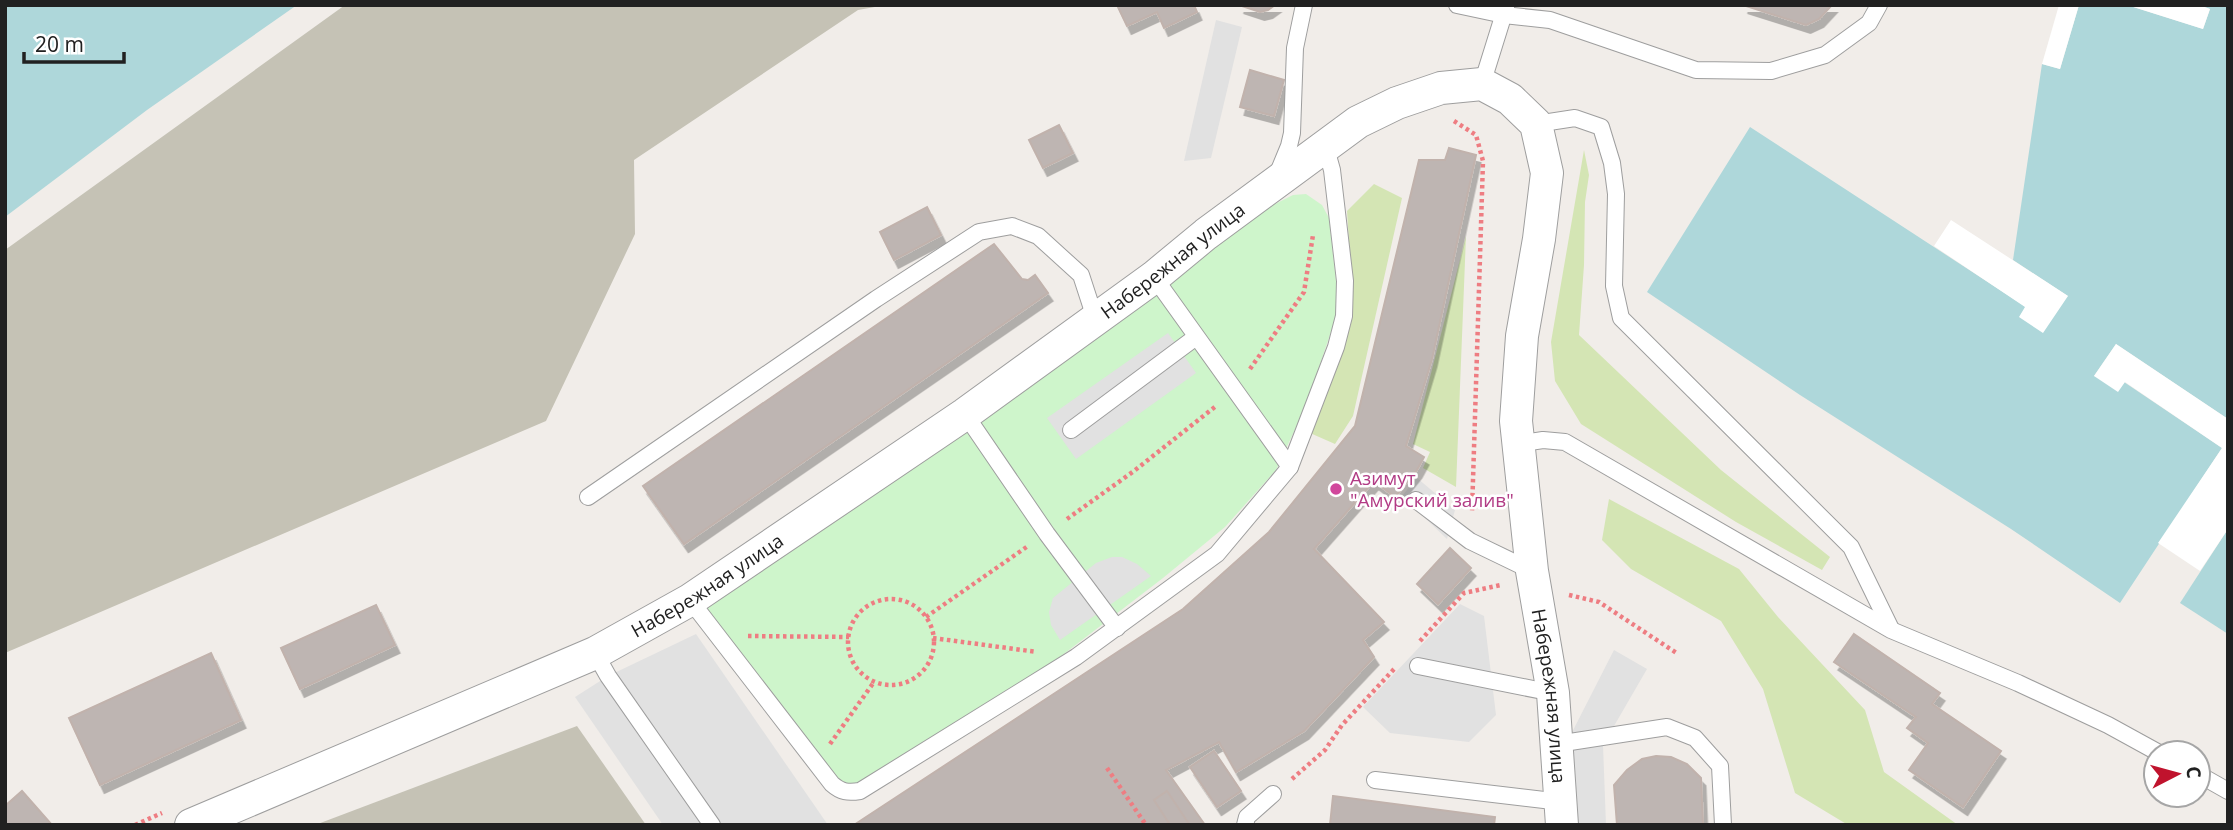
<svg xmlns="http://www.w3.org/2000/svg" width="2233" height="830" font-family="'Open Sans',sans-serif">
<defs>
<filter id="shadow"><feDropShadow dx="4.5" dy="8" stdDeviation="0" flood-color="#0004"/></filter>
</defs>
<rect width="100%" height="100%" fill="#f1ede9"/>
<g fill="#c5c2b5">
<path d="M345 5H886L858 10 634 160 635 234 546 421 5 653V250Z"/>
<path d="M577 726 646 825H315Z"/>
</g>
<g fill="#d4e5b4">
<path d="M1584 150 1589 175 1585 202 1584 265 1579 335 1721 470 1830 557 1822 570 1736 522 1581 424 1555 381 1551 342Z"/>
<path d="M1374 184 1402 198 1353 416 1335 444 1310 433 1351 324 1352 288 1347 211Z"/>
<path d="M1466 236 1456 487 1423 468 1430 452 1413 444Z"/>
<path d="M1609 499 1739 569 1778 617 1865 710 1884 772 1958 825H1848L1795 793 1763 689 1721 621 1631 569 1602 540Z"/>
</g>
<path fill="#cef5cb" d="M1306 194 1322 205 1329 218 1339 308 1306 406 1276 470 1225 527 1163 578 1056 660 853 787 840 781 701 608 1261 211 1293 195Z"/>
<g fill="#e1e1e1">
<path d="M1216 20 1242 27 1211 158 1184 161Z"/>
<path d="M1168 333 1196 373 1076 459 1047 418Z"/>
<path d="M1417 478 1455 510 1447 539 1402 496Z"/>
<path d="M1112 557H1122L1137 564 1151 576 1060 640 1051 625 1049 612 1053 598 1096 563Z"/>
<path d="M1460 604 1484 616 1496 715 1469 742 1390 733 1363 707Z"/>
<path d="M696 634 828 825H663L575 697 608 676Z"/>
<path d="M1614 650 1647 669 1603 745 1606 825H1567L1564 748Z"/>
</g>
<g fill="#aed7da">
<path d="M5 5H297L147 110 5 217Z"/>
<path d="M2079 5H2127L2203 29 2210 9 2199 5H2228V419L2116 344 2094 376 2124 382 2222 448 2120 603 2011 529 1800 395 1647 292 1750 127 2026 307 2068 296 2013 260 2042 64 2060 69Z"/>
<path d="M2228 529V634L2180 603Z"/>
</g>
<g fill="#fff">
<path d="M2059 5H2079L2060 69 2042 64Z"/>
<path d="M2127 5H2199L2210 9 2203 29Z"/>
<path d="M1951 220 2068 296 2043 333 2019 317 2025 307 1934 246Z"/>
<path d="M2116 344 2228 419V529L2200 571 2158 543 2222 448 2125 382 2118 392 2094 376Z"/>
</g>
<g fill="#beb5b2" stroke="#c1b2ac" stroke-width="2" filter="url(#shadow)">
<path d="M1117 5H1194L1197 12 1164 28 1157 12 1127 26Z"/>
<path d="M1239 5H1275L1268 10 1260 12Z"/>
<path d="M1743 5H1832L1819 19 1806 25Z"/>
<path d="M1250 70 1284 80 1274 116 1240 107Z"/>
<path d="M1059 125 1073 153 1043 168 1029 140Z"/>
<path d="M1449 148 1476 155 1432 359 1406 446 1424 457 1417 470 1395 497 1374 481 1314 549 1384 622 1363 640 1374 657 1304 731 1236 772 1219 742 1166 770 1205 825H854L1183 609 1269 532 1355 426 1419 160H1445Z"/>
<path d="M927 207 941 235 894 260 880 232Z"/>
<path d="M994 244 1022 279 1028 280 1035 275 1048 293 684 544 643 486Z"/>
<path d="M1450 548 1471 568 1438 604 1417 584Z"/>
<path d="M376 605 395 645 300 689 281 648Z"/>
<path d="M1854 634 1940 693 1932 704 2001 751 1963 807 1909 770 1928 743 1907 728 1916 717 1834 662Z"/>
<path d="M211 653 241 720 100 785 69 718Z"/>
<path d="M1214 751 1241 791 1217 807 1190 767Z"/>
<path d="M1656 756 1671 757 1687 764 1701 778 1703 825H1617L1614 785 1627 770 1642 759Z"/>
<path d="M22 791 52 825H5V806Z"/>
<path d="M1167 791 1189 824 1188 825H1170L1154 800Z"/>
<path d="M1333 796 1495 817 1494 825H1330Z"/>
</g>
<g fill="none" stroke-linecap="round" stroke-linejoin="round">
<defs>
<g id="lane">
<path d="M1457 5 1504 15 1550 20 1696 70 1771 71 1825 55 1869 23 1879 5"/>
<path d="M1482 84 1506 7"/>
<path d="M1536 124 1575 118 1601 127 1612 163 1616 194 1614 286 1621 318 1851 547 1891 629"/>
<path d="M1277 175 1289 146 1292 133 1295 48 1304 5"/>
<path d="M1154 277 1290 467"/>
<path d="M965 414 1047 534 1117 628"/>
<path d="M1071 430 1196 337"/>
<path d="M1517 444 1543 440 1565 442 1891 630 2018 683 2108 725 2159 753"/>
<path d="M588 497 876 299 979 232 1012 226 1038 236 1081 275 1095 318"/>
<path d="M1416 500 1470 541 1532 571"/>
<path d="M690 600 832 784C841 792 848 793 860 791L1076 657 1217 554 1290 467 1336 347 1344 316 1345 281 1332 170 1325 145"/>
<path d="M595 653 608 676 712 825"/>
<path d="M1418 666 1553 693"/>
<path d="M1557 744 1667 727 1695 738 1720 766 1723 825"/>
<path d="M2198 774 2228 791"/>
<path d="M1375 780 1561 802"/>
<path d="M1245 825 1247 817 1273 794"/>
</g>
<g id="street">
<path id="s1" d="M191 825 595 653 690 600 965 414 1154 277 1206 234 1358 122 1397 103 1441 88 1482 84 1510 99 1536 124 1547 173 1539 239 1522 336 1516 421 1532 571 1553 693 1562 825"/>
</g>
</defs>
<use href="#lane" stroke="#9e9e9e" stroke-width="18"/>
<use href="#street" stroke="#9e9e9e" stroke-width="34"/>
<g stroke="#ee7d82" stroke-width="4.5" stroke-dasharray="3.5 3.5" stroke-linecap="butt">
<path d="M1454 121 1476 135 1483 161 1472 512"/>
<path d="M1250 369 1304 292 1313 235"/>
<path d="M1067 519 1134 471 1216 406"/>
<path d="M1569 595 1599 602 1678 654"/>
<circle cx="891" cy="642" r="43"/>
<path d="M926 617 1028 546"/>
<path d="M748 636 849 637"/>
<path d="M933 638 1037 652"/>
<path d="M1420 641 1464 593 1501 585"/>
<path d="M830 744 874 682"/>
<path d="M1107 768 1146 825"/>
<path d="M1292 779 1325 750 1342 725 1395 668"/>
<path d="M135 825 162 813"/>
</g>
<use href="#lane" stroke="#fff" stroke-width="16"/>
<use href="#street" stroke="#fff" stroke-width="32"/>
</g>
<circle fill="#d1479c" stroke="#fff" stroke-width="2.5" cx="1336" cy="489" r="7"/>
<g text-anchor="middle" stroke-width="5" stroke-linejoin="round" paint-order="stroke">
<g font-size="19" fill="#212121" stroke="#fff">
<text dy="7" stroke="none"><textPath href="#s1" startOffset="1138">Набережная улица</textPath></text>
<text dy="7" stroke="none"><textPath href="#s1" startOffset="570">Набережная улица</textPath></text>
<text dy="7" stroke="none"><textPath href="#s1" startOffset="2146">Набережная улица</textPath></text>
</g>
<g font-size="19" fill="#b23c85" stroke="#fff" text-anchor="start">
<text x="1350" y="485">Азимут<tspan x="1350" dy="22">"Амурский залив"</tspan></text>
</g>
</g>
<rect width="2233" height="830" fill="none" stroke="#212121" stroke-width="14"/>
<g transform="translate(2177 774) rotate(84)"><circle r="33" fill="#ffffff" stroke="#a6a6a6" stroke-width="2"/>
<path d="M0-5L12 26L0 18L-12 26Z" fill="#c0132d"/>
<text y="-10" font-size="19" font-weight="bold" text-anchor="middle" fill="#212121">С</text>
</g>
<path d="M24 52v10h100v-10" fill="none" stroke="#212121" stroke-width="3.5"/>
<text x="35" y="52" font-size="21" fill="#212121" stroke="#ffffff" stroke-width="5" paint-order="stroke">20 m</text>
</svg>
